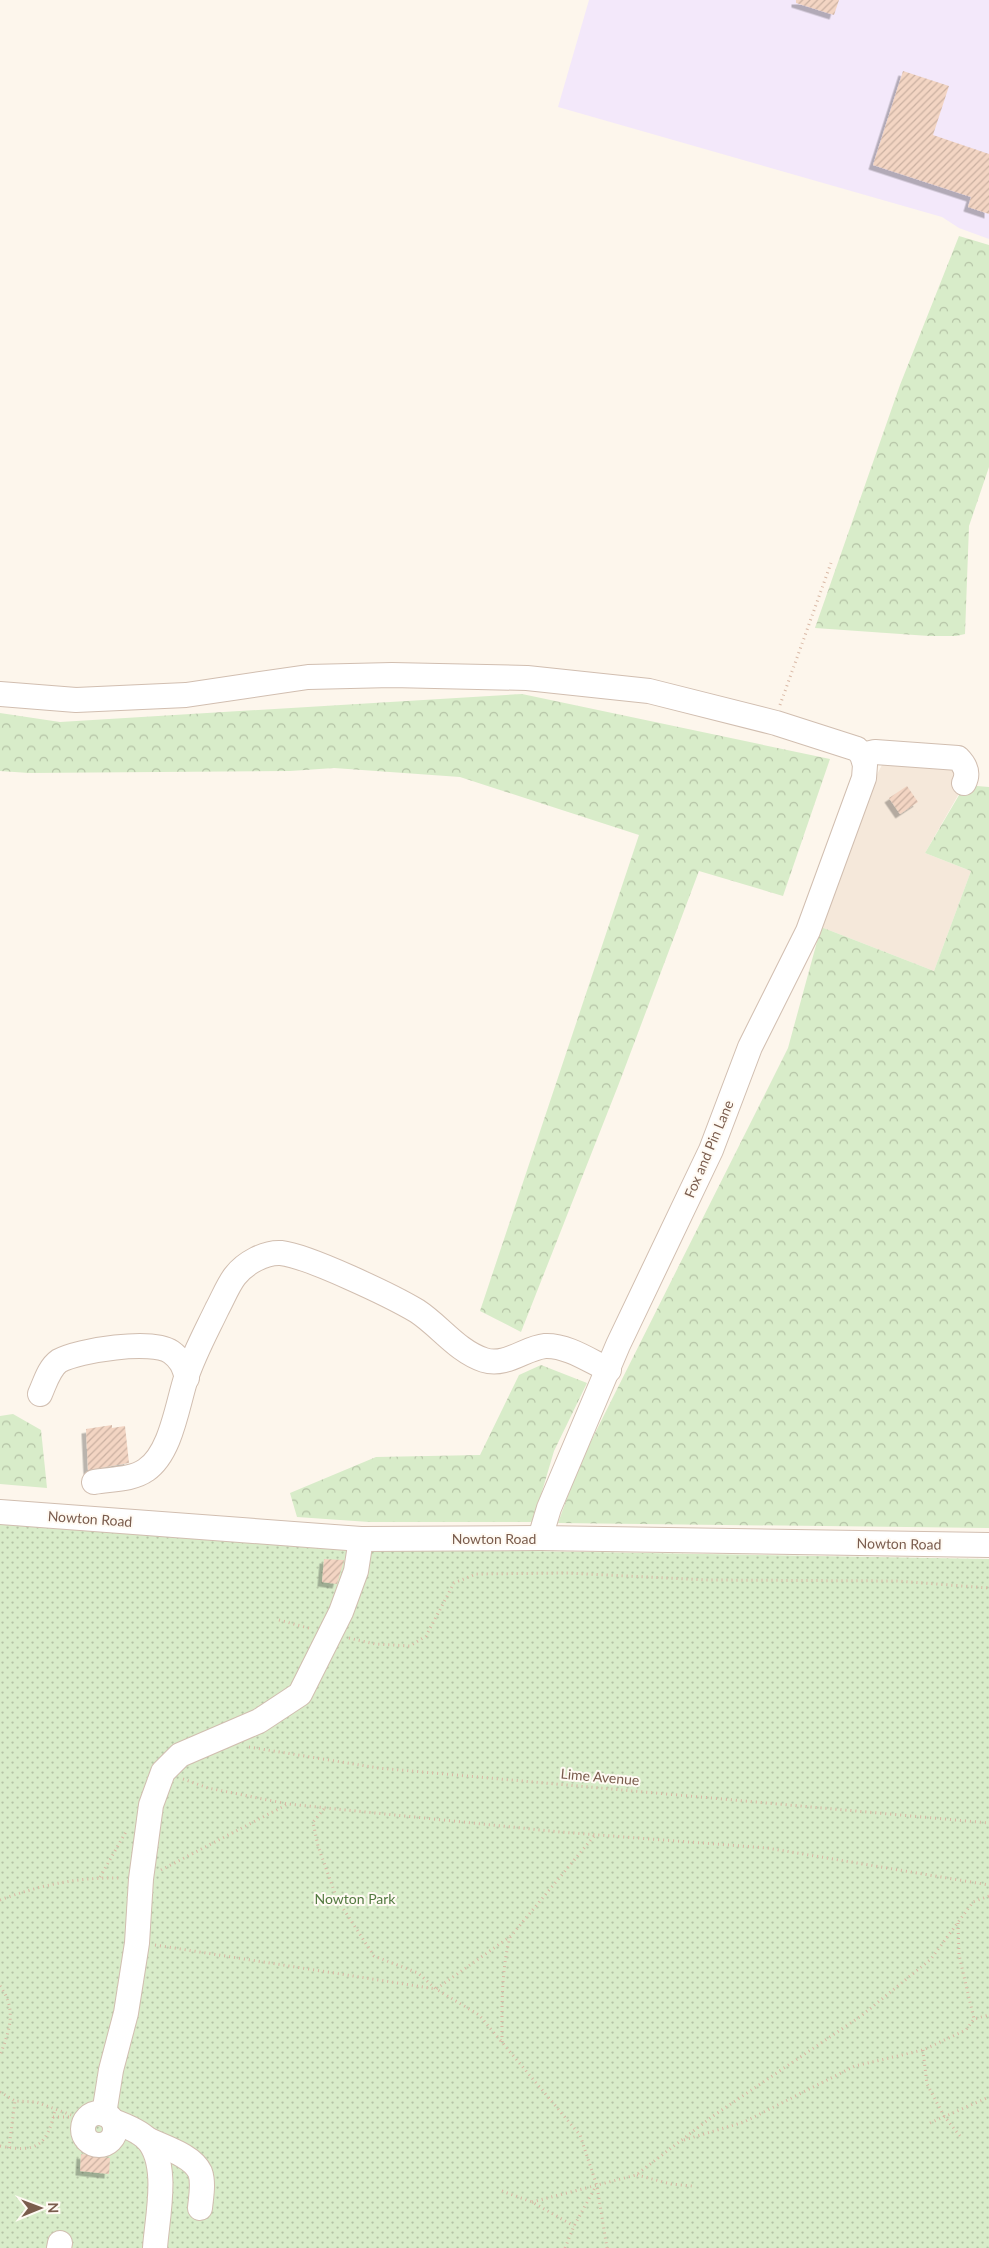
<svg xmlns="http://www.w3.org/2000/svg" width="989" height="2248" font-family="Lato,sans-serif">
<defs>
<pattern id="forest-crowns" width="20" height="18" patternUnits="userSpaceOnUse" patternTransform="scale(1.25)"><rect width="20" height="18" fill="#d8ecc9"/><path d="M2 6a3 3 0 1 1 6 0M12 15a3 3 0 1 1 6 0" fill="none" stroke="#b4c2a5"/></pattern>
<pattern id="park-dots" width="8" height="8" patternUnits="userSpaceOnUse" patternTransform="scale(1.25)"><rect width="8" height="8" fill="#d8ecc9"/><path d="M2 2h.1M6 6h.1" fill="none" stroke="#b4c2a5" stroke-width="1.8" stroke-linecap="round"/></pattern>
<pattern id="building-hatch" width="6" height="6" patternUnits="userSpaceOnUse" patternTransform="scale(1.25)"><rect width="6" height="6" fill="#f3d5c3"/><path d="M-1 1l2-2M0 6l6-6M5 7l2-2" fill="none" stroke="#cab0a1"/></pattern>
<filter id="shadow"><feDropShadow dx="-4.5" dy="4.5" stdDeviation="0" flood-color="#0004"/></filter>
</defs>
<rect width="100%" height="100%" fill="#fdf6ec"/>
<path fill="#f5e8da" d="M883 763 973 769 925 853 971 871 934 971 821 927 870 788Z"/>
<path fill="#f3e8fa" d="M589 0H989V239L959 228 942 217 558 107Z"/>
<g fill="url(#forest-crowns)">
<path d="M959 236 989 245V467L969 526 965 634 956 636H929L815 628 900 385Z"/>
<path d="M522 694 830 759 783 896 699 871 618 1086 521 1332 480 1311 639 835 460 777 334 768 290 771 29 773 0 771V713L60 722Z"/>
<path d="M965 785 989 787V1528L558 1523 579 1465 788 1048 821 927 934 971 971 871 925 853Z"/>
<path d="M541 1365 587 1383 554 1451 533 1522H369L297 1517 290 1493 376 1457 480 1455 519 1375Z"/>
<path d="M13 1414 41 1430 47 1488 0 1484V1416Z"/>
</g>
<path fill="url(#park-dots)" d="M0 1519 367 1551H531L989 1559V2248H0Z"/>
<g fill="url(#building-hatch)" filter="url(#shadow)">
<path d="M796 0H839L834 15 796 3Z"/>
<path d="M903 71 949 86 933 135 989 154V214L968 207 971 197 873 165Z"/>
<path d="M907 786 918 802 900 814 889 798Z"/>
<path d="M112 1425V1428L125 1426 129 1463 88 1470 86 1429Z"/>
<path d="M324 1559 344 1560 337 1584 322 1582Z"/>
<path d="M81 2154 110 2158 109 2174 80 2171Z"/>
</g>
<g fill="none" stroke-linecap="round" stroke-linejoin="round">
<defs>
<g id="minor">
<path d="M0 694 76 700 186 695 308 677 392 675 527 678 649 691 776 723 857 749 862 755 865 765 864 778 808 931 750 1047 711 1150 618 1345 549 1508 540 1538"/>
<path d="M862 755 875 752 958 758C965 765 969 773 964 783"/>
<path d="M40 1394C45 1383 49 1368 59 1361 79 1350 152 1339 171 1352 181 1359 184 1367 187 1378"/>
<path d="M94 1482C110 1479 132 1480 146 1470 171 1453 177 1406 186 1378 194 1354 206 1332 217 1309 223 1298 228 1285 235 1276 245 1263 265 1252 281 1253 308 1256 392 1296 417 1311 440 1326 457 1351 484 1360 506 1367 525 1348 545 1346 567 1345 590 1361 609 1370"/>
<path d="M0 1512 361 1539 540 1538 989 1545"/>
<circle cx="99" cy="2129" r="16"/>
<path d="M104 2114 111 2070 126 2013 137 1943 141 1879 151 1805 163 1772 180 1755 259 1721 300 1694 341 1612 356 1571 361 1539"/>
<path d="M113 2121C124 2125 139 2131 147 2139 170 2164 157 2217 155 2248"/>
<path d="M147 2139C163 2147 192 2155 200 2172 204 2183 201 2197 200 2208"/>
<path d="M59 2248 60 2243"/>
</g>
</defs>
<use href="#minor" stroke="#d1beb0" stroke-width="26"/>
<g stroke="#d9b8a5" stroke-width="3" stroke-dasharray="1 4" stroke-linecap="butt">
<path d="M780 705 831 563"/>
<path d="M279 1620 312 1629"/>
<path d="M349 1638 375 1644 410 1646 426 1636 454 1583 476 1574 568 1573 709 1580 897 1581 989 1588"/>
<path d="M249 1747 378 1768 989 1823"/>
<path d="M183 1779 208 1788 288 1804 560 1832 767 1848 989 1885"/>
<path d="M324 1809 313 1822 318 1846 337 1899 374 1956 418 1973 436 1989 479 2015 580 2135 597 2186 607 2248"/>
<path d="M161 1870 288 1804"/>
<path d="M100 1877 127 1830"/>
<path d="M0 1900C40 1885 78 1877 121 1878"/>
<path d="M958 1923 959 1955 974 2019"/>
<path d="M155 1945 436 1989 511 1936 595 1835"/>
<path d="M0 1986C17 2009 10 2030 0 2055"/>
<path d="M502 2042C502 2006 501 1972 510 1937"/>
<path d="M923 2050 927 2084 944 2116 960 2136"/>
<path d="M0 2092 15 2101 36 2102 85 2120"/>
<path d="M53 2117H70"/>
<path d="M930 2123 989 2097"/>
<path d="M684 2140 744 2122 855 2066 923 2050 966 2030 974 2019 989 2015"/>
<path d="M0 2146C37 2153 47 2146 55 2110"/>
<path d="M9 2148 15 2101"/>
<path d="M637 2175 671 2184 692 2186"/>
<path d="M502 2191 532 2202 574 2226"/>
<path d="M532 2202 636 2175 713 2116 861 2016 931 1959 973 1902 989 1896"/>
<path d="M565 2248 574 2226 596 2186"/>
</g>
<use href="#minor" stroke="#fff" stroke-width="24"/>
</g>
<g text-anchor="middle" stroke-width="4" stroke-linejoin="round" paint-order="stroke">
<g font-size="14" fill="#7a5c4d" stroke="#fffaf3">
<text transform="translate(709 1149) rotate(-67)" y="5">Fox and Pin Lane</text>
<text transform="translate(90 1519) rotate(4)" y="5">Nowton Road</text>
<text x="494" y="1544">Nowton Road</text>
<text transform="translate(899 1544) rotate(1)" y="5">Nowton Road</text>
<text transform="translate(600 1777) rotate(5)" y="5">Lime Avenue</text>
</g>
<g font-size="14" fill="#537a41" stroke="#fffaf3">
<text x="355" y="1904">Nowton Park</text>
</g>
</g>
<g transform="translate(40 2208) rotate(89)" stroke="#fffaf3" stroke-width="4" paint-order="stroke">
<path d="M0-4L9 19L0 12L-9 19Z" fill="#7a5c4d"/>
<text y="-8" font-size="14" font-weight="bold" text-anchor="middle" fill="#7a5c4d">N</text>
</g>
</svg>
